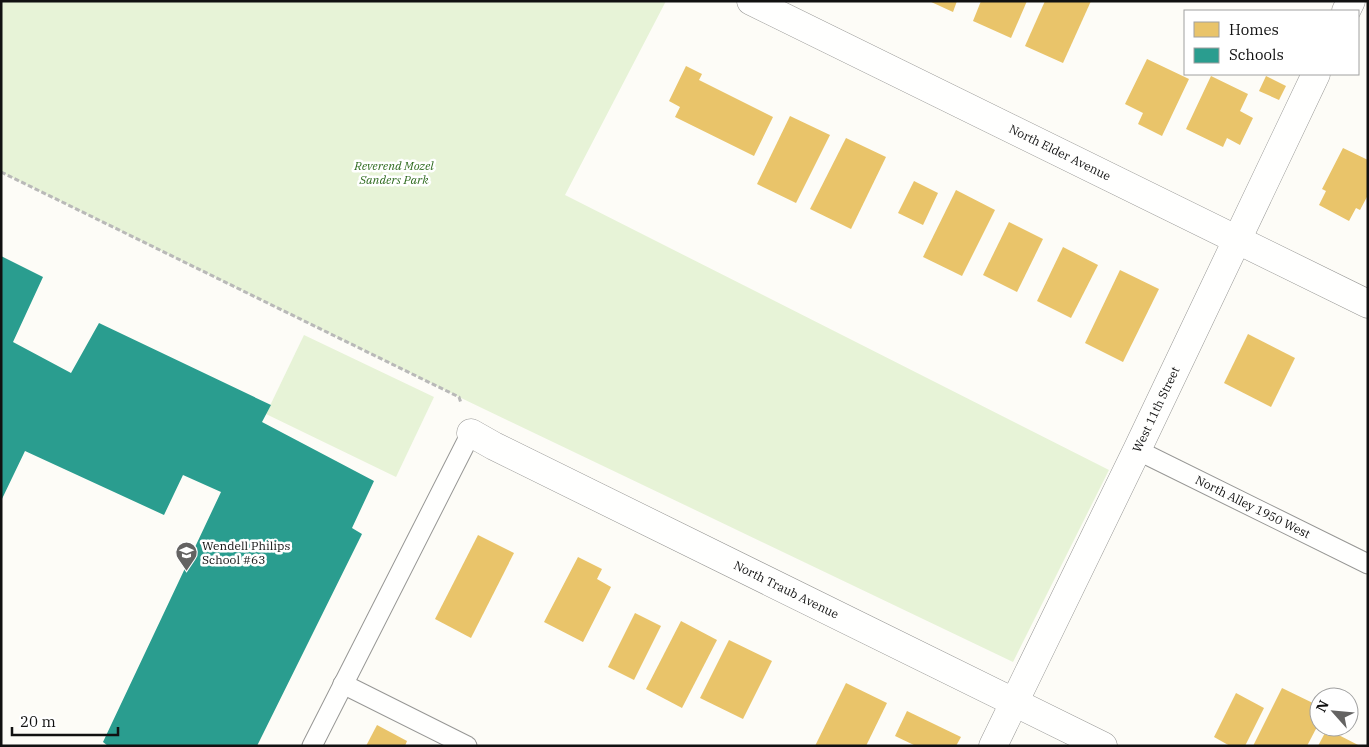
<svg xmlns="http://www.w3.org/2000/svg" width="1369" height="747" font-family="'IBM Plex Serif',serif">
<rect width="100%" height="100%" fill="#fdfcf7"/>
<g fill="#e7f3d7">
<path d="M1 1H666L565 195 1109 470 1013 662 459 397 1 172Z"/>
<path d="M304 335 434 397 396 477 266 414Z"/>
</g>
<g fill="#e9c46a">
<path d="M929 1H957L953 12Z"/>
<path d="M981 1H1027L1011 38 973 21Z"/>
<path d="M1045 1H1091L1063 63 1025 46Z"/>
<path d="M1147 59 1189 79 1162 136 1138 124 1143 113 1125 104Z"/>
<path d="M686 66 702 74 699 80 773 117 754 156 675 117 680 107 669 101Z"/>
<path d="M1211 76 1248 94 1240 111 1253 118 1240 145 1227 138 1223 147 1186 129Z"/>
<path d="M1266 76 1286 86 1279 100 1259 91Z"/>
<path d="M790 116 830 135 796 203 757 184Z"/>
<path d="M846 138 886 157 851 229 810 209Z"/>
<path d="M1343 148 1368 160V195L1360 210 1356 208 1349 221 1319 205 1326 191 1322 189Z"/>
<path d="M914 181 938 193 923 225 898 213Z"/>
<path d="M956 190 995 210 962 276 923 257Z"/>
<path d="M1009 222 1043 239 1017 292 983 275Z"/>
<path d="M1063 247 1098 265 1071 318 1037 301Z"/>
<path d="M1120 270 1159 289 1123 362 1085 343Z"/>
<path d="M1248 334 1295 358 1271 407 1224 383Z"/>
<path d="M478 535 514 553 471 638 435 619Z"/>
<path d="M578 557 602 569 597 579 611 587 583 642 544 622Z"/>
<path d="M635 613 661 626 634 680 608 667Z"/>
<path d="M681 621 717 640 682 708 646 689Z"/>
<path d="M729 640 772 661 743 719 700 698Z"/>
<path d="M846 683 887 703 866 746H815Z"/>
<path d="M1282 688 1319 706V723L1307 746H1253Z"/>
<path d="M1236 693 1264 708 1245 746H1230L1214 737Z"/>
<path d="M907 711 961 737 956 746H916L895 736Z"/>
<path d="M377 725 407 741 405 746H366Z"/>
<path d="M1327 729 1360 746H1318Z"/>
</g>
<path fill="#2a9d8f" d="M1 256 43 277 13 342 71 373 99 323 271 405 262 422 374 481 352 528 362 534 257 746H108L103 742 221 492 183 475 164 515 25 451 1 501Z"/>
<g fill="none" stroke-linecap="round" stroke-linejoin="round">
<defs>
<g id="lane">
<path id="s1" d="M1137 450 1368 564"/>
<path d="M343 684 467 746"/>
<path d="M312 746 471 433"/>
</g>
<g id="street">
<path id="s2" d="M751 1 1368 304"/>
<path d="M1346 11 1351 1"/>
<path id="s3" d="M471 433 494 446 1103 746"/>
<path id="s4" d="M993 746 1137 450 1316 74"/>
</g>
</defs>
<use href="#lane" stroke="#979795" stroke-width="21"/>
<use href="#street" stroke="#979795" stroke-width="29"/>
<path stroke="#b9b9b8" stroke-width="3" stroke-dasharray="5 2.5" stroke-linecap="butt" d="M1 172 459 397 461 403"/>
<use href="#lane" stroke="#fffffe" stroke-width="19"/>
<use href="#street" stroke="#fffffe" stroke-width="28"/>
</g>
<defs>
<symbol id="school-pin" viewBox="-11 -11 22 30"><path d="M0 17L-7.5 6A9.5 9.5 0 1 1 7.5 6Z" fill="#646362" stroke="#fff"/><path d="M0-5L7-2L0 1L-7-2ZM-4 1L0 2.5L4 1V4Q0 6-4 4Z" fill="#fff"/></symbol>
</defs>
<g fill-rule="evenodd">
<use href="#school-pin" x="174" y="540" width="25" height="34"/>
</g>
<g text-anchor="middle" stroke-width="5" stroke-linejoin="round" paint-order="stroke">
<g font-size="12" fill="#111" stroke="#fff">
<text dy="4" stroke="none"><textPath href="#s2" startOffset="344">North Elder Avenue</textPath></text>
<text dy="4" stroke="none"><textPath href="#s4" startOffset="374">West 11th Street</textPath></text>
<text dy="4" stroke="none"><textPath href="#s1" startOffset="129">North Alley 1950 West</textPath></text>
<text dy="4" stroke="none"><textPath href="#s3" startOffset="352">North Traub Avenue</textPath></text>
</g>
<g font-size="12" font-style="italic" fill="#2f6b1f" stroke="#fff">
<text x="394" y="170">Reverend Mozel<tspan x="394" dy="14">Sanders Park</tspan></text>
</g>
<g font-size="12" fill="#111" stroke="#fff" text-anchor="start">
<text x="202" y="550">Wendell Philips<tspan x="202" dy="14">School #63</tspan></text>
</g>
</g>
<rect width="1369" height="747" fill="none" stroke="#111111" stroke-width="5"/>
<rect x="1184" y="10" width="175" height="65" fill="#ffffff" stroke="#a0a0a0"/>
<rect x="1194" y="22" width="25" height="15" fill="#e9c46a" stroke="#a0a0a0"/>
<text x="1229" y="35" font-size="15" fill="#111111">Homes</text>
<rect x="1194" y="48" width="25" height="15" fill="#2a9d8f" stroke="#a0a0a0"/>
<text x="1229" y="60" font-size="15" fill="#111111">Schools</text>
<g transform="translate(1334 712) rotate(297)"><circle r="24" fill="#ffffff" stroke="#a0a0a0"/>
<path d="M0-4L9 19L0 12L-9 19Z" fill="#646362"/>
<text y="-8" font-size="14" font-weight="bold" text-anchor="middle" fill="#111111">N</text>
</g>
<path d="M12 727v8h106v-8" fill="none" stroke="#111111" stroke-width="2.5"/>
<text x="20" y="727" font-size="15" fill="#111111" stroke="#ffffff" stroke-width="4" paint-order="stroke">20 m</text>
</svg>
